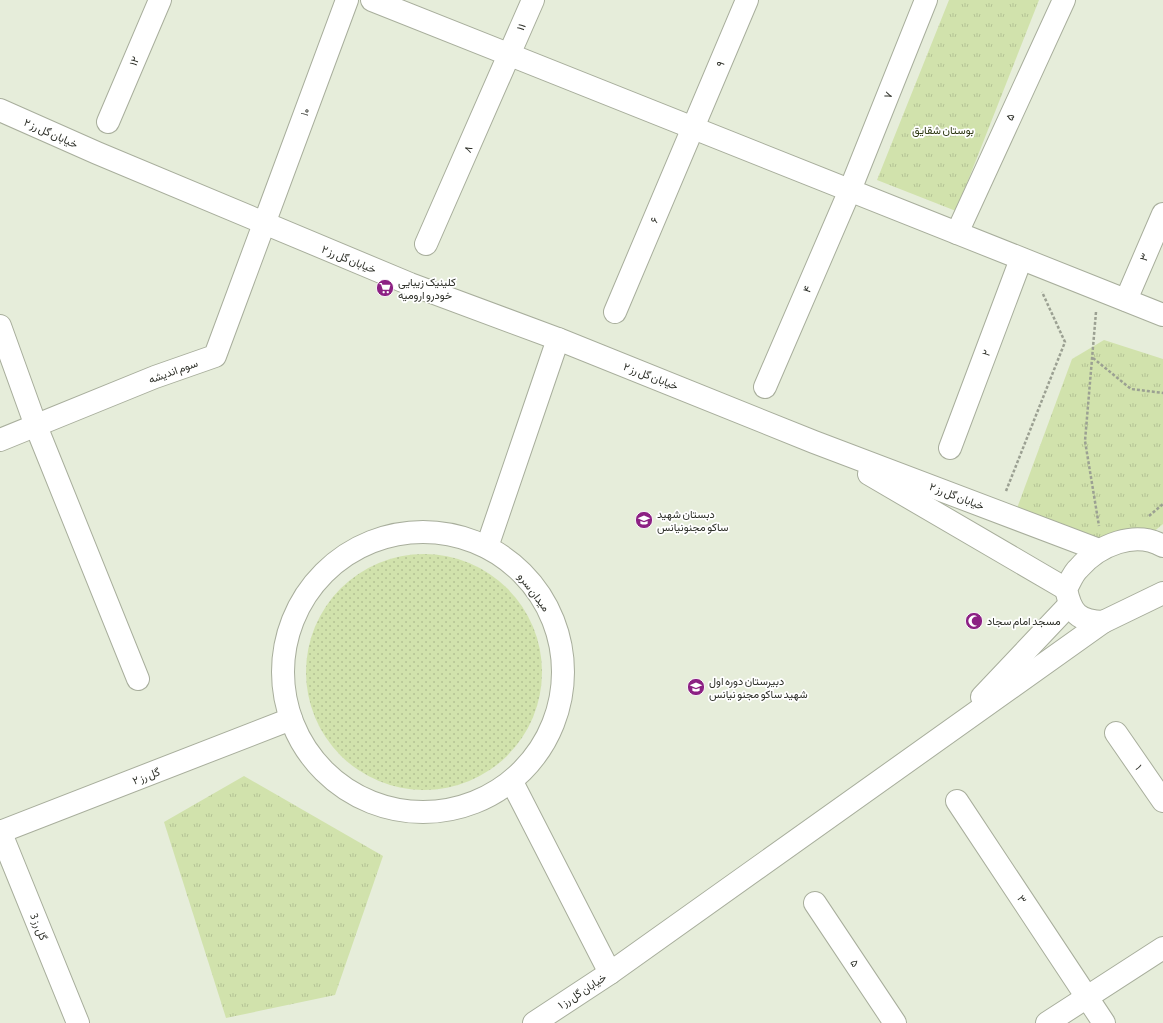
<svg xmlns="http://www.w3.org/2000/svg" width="1163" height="1023" font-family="'Asap Condensed',Vazirmatn,sans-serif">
<defs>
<pattern id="grass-dots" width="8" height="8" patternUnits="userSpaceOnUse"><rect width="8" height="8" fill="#d1e2ac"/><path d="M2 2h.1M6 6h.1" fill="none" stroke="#b4c294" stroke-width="1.8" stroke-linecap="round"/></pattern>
<pattern id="park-tufts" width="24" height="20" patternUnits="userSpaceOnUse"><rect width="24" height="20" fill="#d1e2ac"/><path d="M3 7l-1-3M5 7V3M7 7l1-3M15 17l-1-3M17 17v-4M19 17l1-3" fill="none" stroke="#b4c294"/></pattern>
</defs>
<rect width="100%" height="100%" fill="#e6edda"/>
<circle fill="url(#grass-dots)" cx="424" cy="672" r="118"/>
<g fill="url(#park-tufts)">
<path d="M949 0H1039L956 211 877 180Z"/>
<path d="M1104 340 1163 359V524L1146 538 1086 540 1016 511 1072 359Z"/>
<path d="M244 776 383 856 335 995 226 1018 164 822Z"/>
</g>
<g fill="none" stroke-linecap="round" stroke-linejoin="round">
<defs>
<g id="minor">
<path d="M372 0 1163 315"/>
<path d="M0 110 97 153 410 284 558 339 814 442 1099 550"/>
<path d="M108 122 160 0"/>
<path d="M957 233 1064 0"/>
<path d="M426 244 533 0"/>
<path d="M1126 300 1163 214"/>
<path d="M615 312 747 0"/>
<path d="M0 326 36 426 138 679"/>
<path d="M765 387 850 190 926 0"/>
<path d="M0 440 155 377 215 356 347 0"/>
<path d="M950 448 1021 259"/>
<path d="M869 474 1066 589"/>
<circle cx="423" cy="672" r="140"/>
<path d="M1163 546C1135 530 1099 545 1079 568 1073 573 1070 582 1066 589 1071 613 1078 621 1103 622L1163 593"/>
<path d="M487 547 558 339"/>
<path d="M982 697 1069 605"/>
<path d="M1116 733 1163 801"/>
<path d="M512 782 610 973"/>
<path d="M957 801 1104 1023"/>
<path d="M0 831 78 1023"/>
<path d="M0 832 291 719"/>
<path d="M815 903 895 1023"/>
<path d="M534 1023 610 973 1103 622"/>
<path d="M1047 1023 1163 948"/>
</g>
</defs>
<use href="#minor" stroke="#a8ae9c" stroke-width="24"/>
<g stroke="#9ba092" stroke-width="2.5" stroke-dasharray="3 2" stroke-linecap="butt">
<path d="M1096 312 1085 441 1099 526"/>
<path d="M1093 358 1131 389 1163 393"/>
<path d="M1006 491 1065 342 1042 292"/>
<path d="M1149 516 1163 504"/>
</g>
<use href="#minor" stroke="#fff" stroke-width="22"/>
</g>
<defs>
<symbol id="supermarket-disc" viewBox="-11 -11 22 22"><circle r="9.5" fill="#8c2083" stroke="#fff"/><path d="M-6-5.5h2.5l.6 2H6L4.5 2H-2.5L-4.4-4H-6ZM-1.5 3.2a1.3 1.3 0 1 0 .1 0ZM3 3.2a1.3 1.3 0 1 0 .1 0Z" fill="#fff"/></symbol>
<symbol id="school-disc" viewBox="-11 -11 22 22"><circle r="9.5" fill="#8c2083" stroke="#fff"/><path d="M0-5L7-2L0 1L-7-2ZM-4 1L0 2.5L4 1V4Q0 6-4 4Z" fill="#fff"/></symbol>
<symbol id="mosque-disc" viewBox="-11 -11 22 22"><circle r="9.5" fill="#8c2083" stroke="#fff"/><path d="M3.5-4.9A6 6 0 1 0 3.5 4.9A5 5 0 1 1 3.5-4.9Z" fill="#fff"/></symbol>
</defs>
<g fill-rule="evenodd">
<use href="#supermarket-disc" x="375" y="278" width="20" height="20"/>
<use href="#school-disc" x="634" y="510" width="20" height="20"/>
<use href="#mosque-disc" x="964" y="611" width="20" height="20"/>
<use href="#school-disc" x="686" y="677" width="20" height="20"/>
</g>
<g text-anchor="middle" stroke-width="3.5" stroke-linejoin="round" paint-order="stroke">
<g font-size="11" fill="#2e3029" stroke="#fff">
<text transform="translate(521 27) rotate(-66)" y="4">۱۱</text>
<text transform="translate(134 61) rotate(-67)" y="4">۱۲</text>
<text transform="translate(720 64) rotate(-67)" y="4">۹</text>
<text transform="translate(888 95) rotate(-68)" y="4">۷</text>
<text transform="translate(305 112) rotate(-69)" y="4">۱۰</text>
<text transform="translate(1010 117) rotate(-66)" y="4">۵</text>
<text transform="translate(51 133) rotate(24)" y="4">خیابان گل رز ۲</text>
<text transform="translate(468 149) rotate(-66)" y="4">۸</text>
<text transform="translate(654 220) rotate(-67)" y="4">۶</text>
<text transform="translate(1144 257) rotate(-67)" y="4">۳</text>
<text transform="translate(349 259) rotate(22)" y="4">خیابان گل رز ۲</text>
<text transform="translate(807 289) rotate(-67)" y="4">۴</text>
<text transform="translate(986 353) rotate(-69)" y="4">۲</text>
<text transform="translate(173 371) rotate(-20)" y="4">سوم اندیشه</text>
<text transform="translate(651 376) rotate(21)" y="4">خیابان گل رز ۲</text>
<text transform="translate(957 496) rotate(21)" y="4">خیابان گل رز ۲</text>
<text transform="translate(534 592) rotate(53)" y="4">میدان سرو</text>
<text transform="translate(1139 767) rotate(55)" y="4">۱</text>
<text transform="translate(146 776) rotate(-21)" y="4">۲ گل رز</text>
<text transform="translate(1022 899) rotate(56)" y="4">۳</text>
<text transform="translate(39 927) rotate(68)" y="4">گل رز 3</text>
<text transform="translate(855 963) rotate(56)" y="4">۵</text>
<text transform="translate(582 991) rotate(-33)" y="4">خیابان گل رز ۱</text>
</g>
<g font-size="11" fill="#2d3711" stroke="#fff">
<text x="943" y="134">بوستان شقایق</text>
</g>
<g font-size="11" fill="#2e3029" stroke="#fff" text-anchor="start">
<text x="398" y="286">کلینیک زیبایی<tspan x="398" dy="13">خودرو ارومیه</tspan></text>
<text x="657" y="518">دبستان شهید<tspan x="657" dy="13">ساکو مجنونیانس</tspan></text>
<text x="987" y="625">مسجد امام سجاد</text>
<text x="709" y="685">دبیرستان دوره اول<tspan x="709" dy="13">شهید ساکو مجنو نیانس</tspan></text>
</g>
</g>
</svg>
